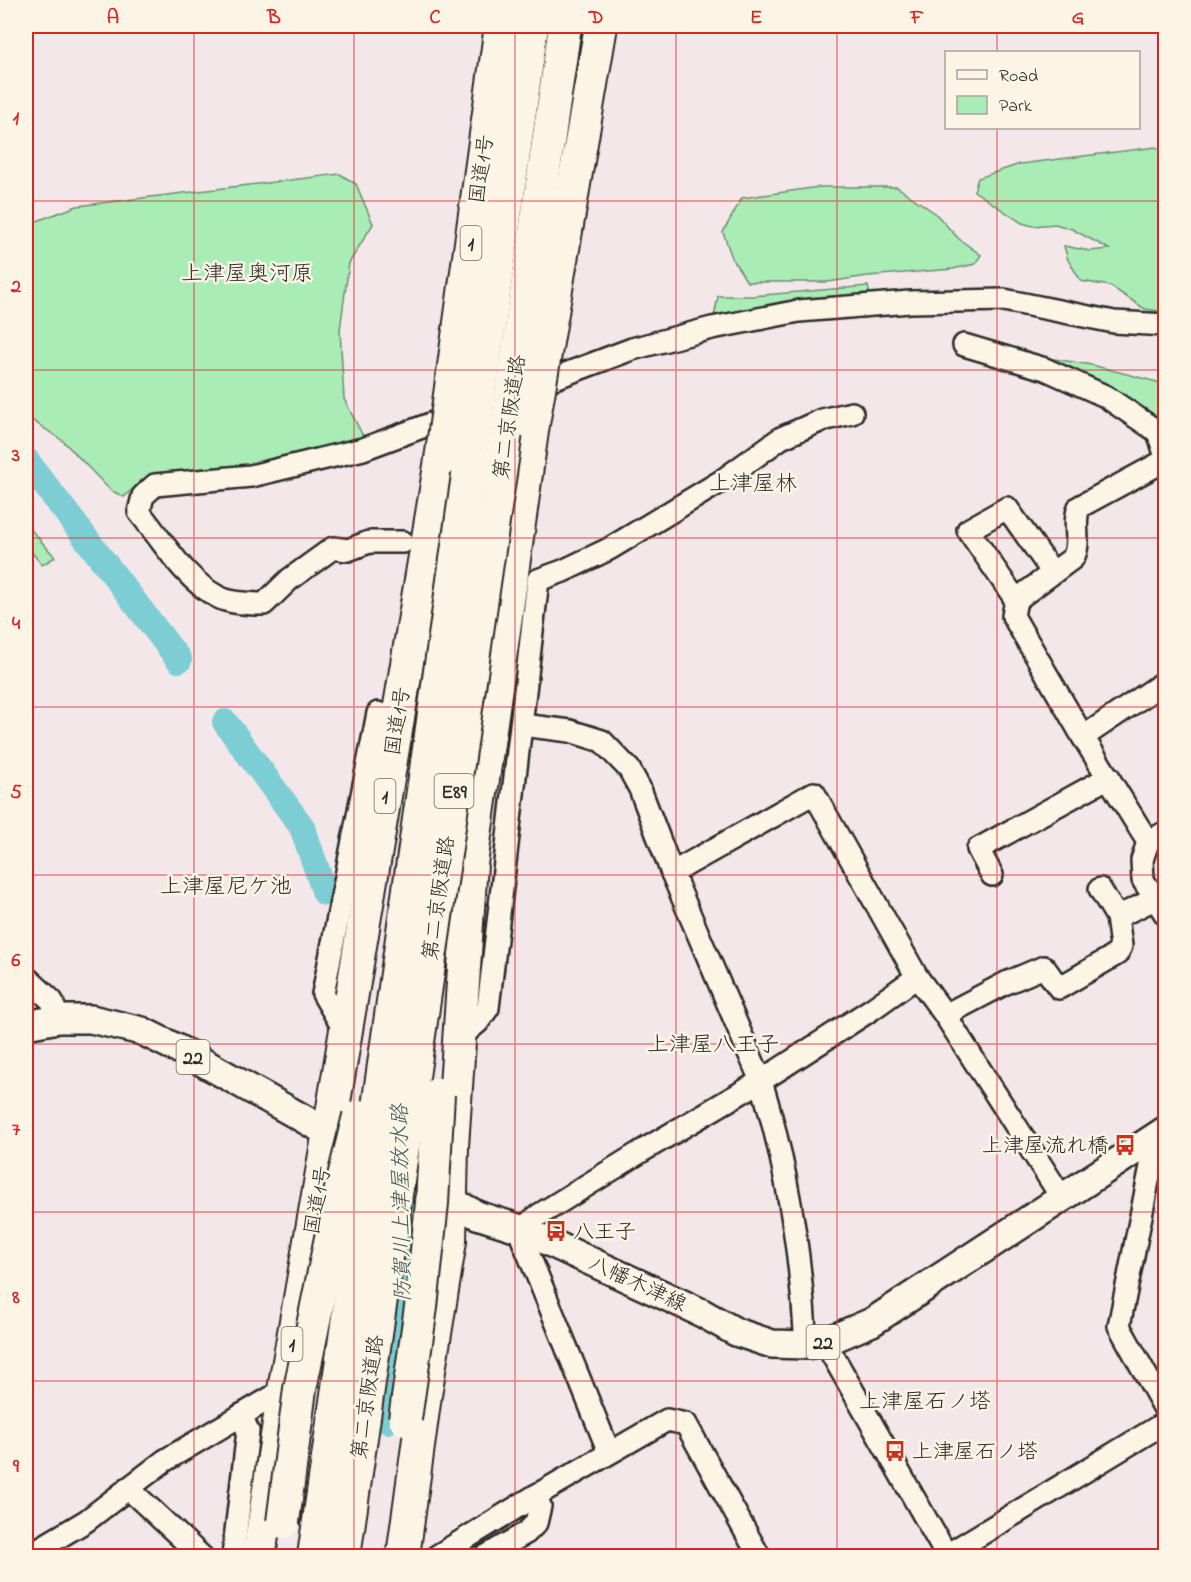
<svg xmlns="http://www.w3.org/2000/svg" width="1191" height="1582" font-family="'Indie Flower','Klee One',sans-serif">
<rect width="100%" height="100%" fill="#f4e7ea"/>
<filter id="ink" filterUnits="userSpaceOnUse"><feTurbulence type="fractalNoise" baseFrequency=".0167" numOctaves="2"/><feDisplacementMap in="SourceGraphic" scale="12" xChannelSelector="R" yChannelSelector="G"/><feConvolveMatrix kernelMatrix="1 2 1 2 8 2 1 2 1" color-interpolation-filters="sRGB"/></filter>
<g filter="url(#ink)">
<g fill="#aaecb5" stroke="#6a8c70" stroke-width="1.5">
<path d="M1156 147 1165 153V312L1145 309 1110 286 1081 281 1068 260 1064 246 1090 251 1109 249 1072 229 1055 224 1033 226 1022 223 974 191 978 178 1020 164Z"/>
<path d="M340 174 356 184 373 224 349 263 340 330 344 399 363 436 340 449 235 470 142 480 124 497 110 490 63 441 26 416V225L77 206Z"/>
<path d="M819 187H897L935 213 959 239 981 255 975 264 953 269 868 276 828 282H747L732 258 723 232 742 198Z"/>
<path d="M868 286 871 300 714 317 718 296H752Z"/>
<path d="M1010 352 1092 365 1165 384V428Z"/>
<path d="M26 524 55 557 42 565 26 545Z"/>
</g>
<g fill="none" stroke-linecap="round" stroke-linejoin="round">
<path stroke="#5c8d90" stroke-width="4.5" d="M26 1544 57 1526"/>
<g stroke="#7dced4" stroke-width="26">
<path d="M26 460 179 660"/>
<path d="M225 722 302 827 325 893"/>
<path d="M388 1421 405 1293 404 1209"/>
</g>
<defs>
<g id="minor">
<path d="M964 345 1045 369 1105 396 1158 432 1166 457"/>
<path d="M531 387 632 349 712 328 799 311 910 302 1004 300 1114 322 1166 325"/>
<path d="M403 542H369L348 550 333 548 290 579 264 604C250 604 229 603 218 597 184 579 163 541 139 512L143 496 155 485 251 476 363 449 457 414"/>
<path d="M1016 600 968 530 1007 508 1053 573"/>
<path d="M522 725 570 731 602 741 629 769 640 789 672 873 761 1081C787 1166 801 1256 806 1345"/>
<path d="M1083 737 1166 681"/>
<path d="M1166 832 1148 842 1142 860 1143 880 1166 915"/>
<path d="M1148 842 1083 737 1013 616 1016 600 1073 558C1082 542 1072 524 1079 507L1166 460"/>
<path d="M672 873 814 793 917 977 945 1015 1062 1198"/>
<path d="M992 875 978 849 1109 777"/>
<path d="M1100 889 1117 917"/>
<path d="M26 977 52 1001 58 1019"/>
<path d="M945 1015 1006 983 1044 967 1059 988 1117 954 1121 946 1117 917 1155 899"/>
<path d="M346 1033 323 994 378 713"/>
<path d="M459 1038 478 1022 488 1008 538 580 563 571 609 549 720 482 781 438 822 420 852 413"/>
<path d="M1157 1136 1119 1326 1166 1411"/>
<path d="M825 1342 947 1556"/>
<path d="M609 1452 522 1238 521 1229 539 1215 642 1151 761 1081 872 1009 917 977"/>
<path d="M128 1488 201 1556"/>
<path d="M27 1556 86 1521 164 1461 284 1390"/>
<path d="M233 1556 248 1431 241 1415"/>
<path d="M437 1556 535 1496 667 1420 686 1424 759 1556"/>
<path d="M486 1556 526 1533 536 1523 540 1506 535 1496"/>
<path d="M945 1556 1166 1422"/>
</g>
<g id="major">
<path d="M26 1025 58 1019H91L142 1031 190 1055 345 1142"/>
<path d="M381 1162 477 1215 521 1229 702 1313 736 1332 772 1344 806 1345 825 1342 872 1322 1166 1130"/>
</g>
<g id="highway">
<path d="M259 1556 284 1390 329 1132 441 460"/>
<path d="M403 1556 425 1395 450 1241 452 1146 471 864 533 424"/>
</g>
</defs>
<use href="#minor" stroke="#2b2b2b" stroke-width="26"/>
<use href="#major" stroke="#2b2b2b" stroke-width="32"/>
<use href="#highway" stroke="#2b2b2b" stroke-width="36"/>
<use href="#minor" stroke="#fcf5e5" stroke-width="21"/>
<use href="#major" stroke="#fcf5e5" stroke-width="27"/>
<use href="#highway" stroke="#fcf5e5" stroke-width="32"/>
<defs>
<g id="highway-bridge">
<path d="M533 424 601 26"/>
<path d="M441 460 501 26"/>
<path d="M405 1419 421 1307 432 1203 438 1094"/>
<path d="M283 1522 300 1389 341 1189 359 1116"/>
<path d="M314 1556 532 26"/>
<path d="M344 1556C415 1046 492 536 565 26"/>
</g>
</defs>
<use href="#highway-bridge" stroke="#2b2b2b" stroke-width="36" stroke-linecap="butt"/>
<use href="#highway-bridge" stroke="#fcf5e5" stroke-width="32"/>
</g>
</g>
<path fill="none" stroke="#d62828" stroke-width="1.5" stroke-opacity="0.55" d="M194 26V1556M354 26V1556M515 26V1556M676 26V1556M837 26V1556M997 26V52M997 128V1556M26 201H1166M26 370H1166M26 538H1166M26 707H1166M26 875H1166M26 1044H1166M26 1212H1166M26 1381H1166"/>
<defs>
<symbol id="bus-bare" viewBox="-9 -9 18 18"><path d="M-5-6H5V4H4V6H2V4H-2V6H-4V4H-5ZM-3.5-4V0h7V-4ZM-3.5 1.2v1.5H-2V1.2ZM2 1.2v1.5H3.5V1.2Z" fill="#c8321e" stroke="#fcf5e5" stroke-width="2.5" paint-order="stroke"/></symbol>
</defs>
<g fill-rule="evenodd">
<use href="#bus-bare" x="1110" y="1130" width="30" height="30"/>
<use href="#bus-bare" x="541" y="1216" width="30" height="30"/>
<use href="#bus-bare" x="880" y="1436" width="30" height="30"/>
</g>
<g text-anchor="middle" stroke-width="5" stroke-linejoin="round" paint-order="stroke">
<g fill="#fcf5e5" stroke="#6a6863" stroke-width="1.5">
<rect x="460.5" y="226" width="21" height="34" rx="4.5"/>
<rect x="434.5" y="774" width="39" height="34" rx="4.5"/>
<rect x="374.5" y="779" width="21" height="34" rx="4.5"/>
<rect x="176.5" y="1040" width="33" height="34" rx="4.5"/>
<rect x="806.5" y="1325" width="33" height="34" rx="4.5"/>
<rect x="281.5" y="1327" width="21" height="34" rx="4.5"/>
</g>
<g font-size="20" font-weight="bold" fill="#2b2b2b">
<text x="471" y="250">1</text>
<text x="454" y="798">E89</text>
<text x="385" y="803">1</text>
<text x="193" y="1064">22</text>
<text x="823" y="1349">22</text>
<text x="292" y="1351">1</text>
</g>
<g font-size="21" fill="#2b2b2b" stroke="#fcf5e5">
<text transform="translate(481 169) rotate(-82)" y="7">国道1号</text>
<text transform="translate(509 417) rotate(-82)" y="7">第二京阪道路</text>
<text transform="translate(397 721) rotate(-81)" y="7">国道1号</text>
<text transform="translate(438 898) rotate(-82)" y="7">第二京阪道路</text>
<text transform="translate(317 1200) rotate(-80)" y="7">国道1号</text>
<text transform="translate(638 1283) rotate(25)" y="7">八幡木津線</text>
<text transform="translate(367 1397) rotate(-82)" y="7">第二京阪道路</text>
</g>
<g font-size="21" fill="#2b2b2b" stroke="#fcf5e5" text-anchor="start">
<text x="1108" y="1152" text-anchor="end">上津屋流れ橋</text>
<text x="573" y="1238">八王子</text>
<text x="912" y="1458">上津屋石ノ塔</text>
</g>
<g font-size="22" fill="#2b2b2b" stroke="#fcf5e5">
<text x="247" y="280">上津屋奥河原</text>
<text x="753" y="490">上津屋林</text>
<text x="226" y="893">上津屋尼ケ池</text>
<text x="713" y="1051">上津屋八王子</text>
<text x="925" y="1408">上津屋石ノ塔</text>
</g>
<g font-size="22" font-style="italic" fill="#445c5e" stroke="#fcf5e5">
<text transform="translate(400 1203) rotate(-91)" y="8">防賀川上津屋放水路</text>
</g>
</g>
<rect width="1191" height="1582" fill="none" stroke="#fcf5e5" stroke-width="66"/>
<rect x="945" y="51" width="195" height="78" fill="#fcf5e5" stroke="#a8a49b" stroke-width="1.5"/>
<rect x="957" y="70" width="30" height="9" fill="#fcf5e5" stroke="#a8a49b" stroke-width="1.5"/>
<text x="999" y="81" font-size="18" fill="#2b2b2b">Road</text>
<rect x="957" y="96" width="30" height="18" fill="#aaecb5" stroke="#a8a49b" stroke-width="1.5"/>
<text x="999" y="111" font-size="18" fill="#2b2b2b">Park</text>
<rect x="33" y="33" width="1125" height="1516" fill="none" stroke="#d62828" stroke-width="2"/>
<g font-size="20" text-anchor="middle" font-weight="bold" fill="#d62828">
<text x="113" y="23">A</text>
<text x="274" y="23">B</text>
<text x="435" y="23">C</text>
<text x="596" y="23">D</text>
<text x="756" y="23">E</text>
<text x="917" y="23">F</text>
<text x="1078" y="23">G</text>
<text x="16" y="124">1</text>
<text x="16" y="292">2</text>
<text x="16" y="461">3</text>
<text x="16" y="629">4</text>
<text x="16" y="798">5</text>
<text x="16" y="966">6</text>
<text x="16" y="1135">7</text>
<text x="16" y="1303">8</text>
<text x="16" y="1472">9</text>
</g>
</svg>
